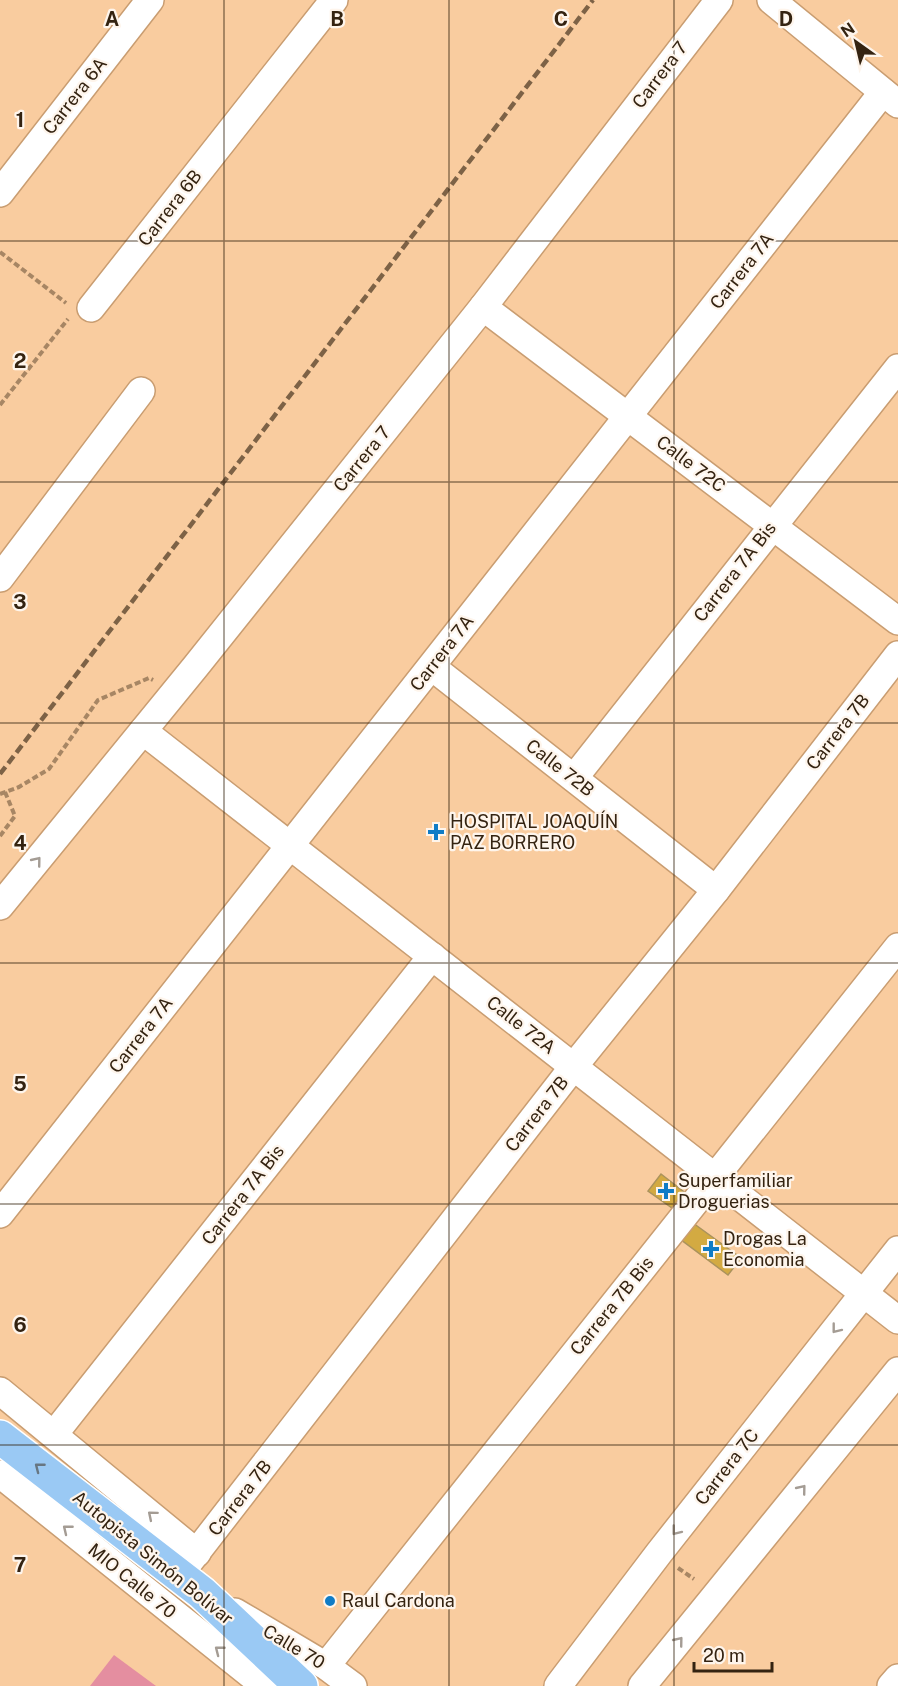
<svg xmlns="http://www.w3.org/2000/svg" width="898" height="1686" font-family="'Public Sans',sans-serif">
<rect width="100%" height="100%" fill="#f9cc9f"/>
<path fill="#e48ea0" d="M114 1655 156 1686H90Z"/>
<g fill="#d3aa42" stroke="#ab935c" stroke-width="1.5">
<path d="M661 1174 684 1192 672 1208 648 1191Z"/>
<path d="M693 1223 741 1258 728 1275 680 1239Z"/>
</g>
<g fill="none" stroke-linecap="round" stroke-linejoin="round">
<defs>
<g id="minor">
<path d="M771 0 898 104"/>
<path d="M0 193 150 0"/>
<path d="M483 307 898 621"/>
<path d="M91 308 334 0"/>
<path d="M0 578 141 391"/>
<path d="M432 667 716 890"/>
<path d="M143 731 898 1320"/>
<path d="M574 778 898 368"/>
<path d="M0 906 196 666 483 307 719 0"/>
<path d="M0 1214 883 92"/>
<path d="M0 1391 197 1553"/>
<path d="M55 1433 432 956"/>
<path d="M0 1474 265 1686"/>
<path d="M179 1575 574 1066 716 890 898 655"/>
<path d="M235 1612 326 1666 353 1686"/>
<path d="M326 1666 898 947"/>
<path d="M558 1686 659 1553 898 1250"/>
<path d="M642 1686 898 1371"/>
<path d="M891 1686 898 1678"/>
</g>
<path id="highway" d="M0 1437 202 1593 301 1686"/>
</defs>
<use href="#minor" stroke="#c99d71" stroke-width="30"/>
<use href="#highway" stroke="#fff" stroke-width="36"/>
<g stroke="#a78664" stroke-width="4" stroke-dasharray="6 3" stroke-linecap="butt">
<path d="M0 252 66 303"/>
<path d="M0 405 68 319"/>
<path d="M0 794 19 787 49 769 98 700 149 678 153 680"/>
<path d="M0 836 15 816 5 792"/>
<path d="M678 1568 694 1579"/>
</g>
<use href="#minor" stroke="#fff" stroke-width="27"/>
<use href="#highway" stroke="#9ac9f4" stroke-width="33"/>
<path stroke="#7d6246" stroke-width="4.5" stroke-dasharray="9 4.5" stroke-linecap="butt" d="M0 774 593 0"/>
</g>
<defs><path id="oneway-chevron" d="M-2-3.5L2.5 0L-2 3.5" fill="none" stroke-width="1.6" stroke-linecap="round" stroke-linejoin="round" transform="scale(1.5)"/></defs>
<g stroke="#a49c94">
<use href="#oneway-chevron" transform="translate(37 861) rotate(-51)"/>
<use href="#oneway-chevron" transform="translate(836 1329) rotate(128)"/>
<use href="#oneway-chevron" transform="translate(802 1489) rotate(-51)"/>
<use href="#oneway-chevron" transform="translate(152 1515) rotate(-140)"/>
<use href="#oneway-chevron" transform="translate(67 1529) rotate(-141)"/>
<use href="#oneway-chevron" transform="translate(676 1531) rotate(128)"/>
<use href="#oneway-chevron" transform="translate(679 1641) rotate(-51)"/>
<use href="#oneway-chevron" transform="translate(219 1650) rotate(-142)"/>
</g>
<use stroke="#677682" href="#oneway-chevron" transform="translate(39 1467) rotate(-142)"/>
<path fill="none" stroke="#342311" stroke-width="1.5" stroke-opacity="0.55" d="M224 0V1686M449 0V1686M674 0V1686M0 241H898M0 482H898M0 723H898M0 963H898M0 1204H898M0 1445H898"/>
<g fill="#107cc6" stroke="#fef5ec" stroke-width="2">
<path d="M433 823h6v6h6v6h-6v6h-6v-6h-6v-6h6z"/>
<path d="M663 1182h6v6h6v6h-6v6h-6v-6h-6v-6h6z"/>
<path d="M708 1240h6v6h6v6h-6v6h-6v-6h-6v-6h6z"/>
<circle cx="330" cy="1601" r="6"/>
</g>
<g text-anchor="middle" stroke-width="4.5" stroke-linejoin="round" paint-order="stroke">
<g font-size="18" fill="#342311" stroke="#fef5ec">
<text transform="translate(660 75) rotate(-53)" y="6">Carrera 7</text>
<text transform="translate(75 96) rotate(-52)" y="6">Carrera 6A</text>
<text transform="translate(170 208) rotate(-52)" y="6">Carrera 6B</text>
<text transform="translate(742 271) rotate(-52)" y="6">Carrera 7A</text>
<text transform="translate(362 459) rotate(-51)" y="6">Carrera 7</text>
<text transform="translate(691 464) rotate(37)" y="6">Calle 72C</text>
<text transform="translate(735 572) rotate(-52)" y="6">Carrera 7A Bis</text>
<text transform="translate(442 653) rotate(-52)" y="6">Carrera 7A</text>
<text transform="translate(838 732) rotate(-52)" y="6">Carrera 7B</text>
<text transform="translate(560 768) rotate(38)" y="6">Calle 72B</text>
<text transform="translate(521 1025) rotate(38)" y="6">Calle 72A</text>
<text transform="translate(141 1035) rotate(-52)" y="6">Carrera 7A</text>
<text transform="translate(537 1114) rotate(-52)" y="6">Carrera 7B</text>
<text transform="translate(243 1195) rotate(-52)" y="6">Carrera 7A Bis</text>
<text transform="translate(612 1306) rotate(-51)" y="6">Carrera 7B Bis</text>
<text transform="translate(727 1467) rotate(-52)" y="6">Carrera 7C</text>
<text transform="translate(240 1498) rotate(-52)" y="6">Carrera 7B</text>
<text transform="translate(153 1558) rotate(39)" y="6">Autopista Simón Bolívar</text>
<text transform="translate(132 1581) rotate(39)" y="6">MIO Calle 70</text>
<text transform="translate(294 1647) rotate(31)" y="6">Calle 70</text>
</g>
<g font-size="18" fill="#342311" stroke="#fef5ec" text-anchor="start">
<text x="450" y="828">HOSPITAL JOAQUÍN<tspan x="450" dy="21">PAZ BORRERO</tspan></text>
<text x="678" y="1187">Superfamiliar<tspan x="678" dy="21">Droguerias</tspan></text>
<text x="723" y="1245">Drogas La<tspan x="723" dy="21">Economia</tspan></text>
<text x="342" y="1607">Raul Cardona</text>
</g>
</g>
<g font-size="20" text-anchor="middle" font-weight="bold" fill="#342311" stroke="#fef5ec" stroke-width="4.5" stroke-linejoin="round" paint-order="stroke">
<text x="112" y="26">A</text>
<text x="337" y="26">B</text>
<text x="561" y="26">C</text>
<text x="786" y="26">D</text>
<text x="20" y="127">1</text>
<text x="20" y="368">2</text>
<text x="20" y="609">3</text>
<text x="20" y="850">4</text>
<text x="20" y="1091">5</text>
<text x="20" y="1332">6</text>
<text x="20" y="1572">7</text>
</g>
<g transform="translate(856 42) rotate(326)" stroke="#fef5ec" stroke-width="4.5" paint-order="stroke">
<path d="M0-4.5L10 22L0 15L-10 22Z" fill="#342311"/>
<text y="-9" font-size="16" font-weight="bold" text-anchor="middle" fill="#342311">N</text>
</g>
<path d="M694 1662v9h78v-9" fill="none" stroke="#342311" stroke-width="3"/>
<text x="703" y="1662" font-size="18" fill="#342311" stroke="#fef5ec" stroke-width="4.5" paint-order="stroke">20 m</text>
</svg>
